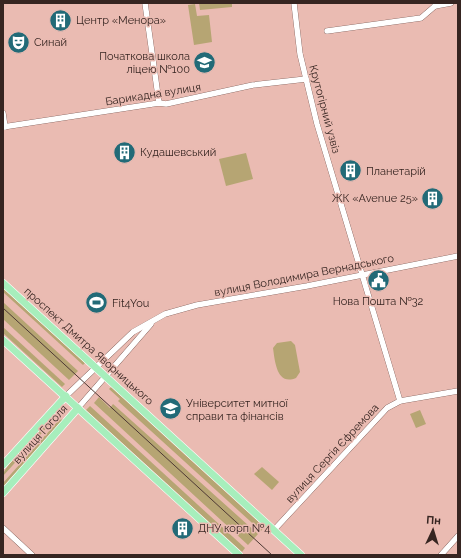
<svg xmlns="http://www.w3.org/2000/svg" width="461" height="558" font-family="Raleway,sans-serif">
<rect width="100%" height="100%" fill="#eabbb2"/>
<g fill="#b6a573">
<path d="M199 3H232V7L200 10Z"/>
<path d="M195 4 197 16 209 15 212 42 194 45 188 5Z"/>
<path d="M246 153 253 179 226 186 219 159Z"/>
<path d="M3 288 85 363 83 365 3 292Z"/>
<path d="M3 302 78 371 69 380 3 319Z"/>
<path d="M3 327 65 384 62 387 3 333Z"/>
<path d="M291 341 295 345 300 372 296 378C277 386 275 362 273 348L277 343Z"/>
<path d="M111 387 264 527 261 531 118 401 120 399 109 389Z"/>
<path d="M99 397 110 408 113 404 258 534 248 545 94 403Z"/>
<path d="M90 406 245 548 242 552 86 410Z"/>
<path d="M420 410 426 424 416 428 410 414Z"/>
<path d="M64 419V420L3 487V483L59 420Z"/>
<path d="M47 423H51L3 476C3 465 40 433 47 423Z"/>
<path d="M262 467 279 482 272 490 254 474Z"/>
</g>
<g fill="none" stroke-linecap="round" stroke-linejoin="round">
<defs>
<g id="minor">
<path d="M145 3 159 103"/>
<path d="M294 3 300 54 317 124 400 401"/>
<path d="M435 6 451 3"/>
<path d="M327 31 421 18 435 6"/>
<path d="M3 113 5 127"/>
<path d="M3 127 159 103 166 104 253 85 306 79"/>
<path d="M66 396 133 332 165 314 197 305 307 286 458 256"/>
<path d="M78 408 151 324"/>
<path d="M3 528 32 555"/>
<path d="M274 530 387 408 400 401 458 391"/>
<path d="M441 555 458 536"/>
</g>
<g id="major">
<path d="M3 283 301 555"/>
<path d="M3 340 239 555"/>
<path d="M3 465 66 396"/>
<path d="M3 493 78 408"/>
</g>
</defs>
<use href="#minor" stroke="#6a433c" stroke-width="6"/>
<use href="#major" stroke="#fff" stroke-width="8"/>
<use href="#minor" stroke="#fff" stroke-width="5.5"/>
<use href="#major" stroke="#a7eebc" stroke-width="7"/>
<path stroke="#4e3934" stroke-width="1" d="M3 308 272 555"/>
</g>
<defs>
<symbol id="building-disc" viewBox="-11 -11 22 22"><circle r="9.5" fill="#226a77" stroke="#eabbb2"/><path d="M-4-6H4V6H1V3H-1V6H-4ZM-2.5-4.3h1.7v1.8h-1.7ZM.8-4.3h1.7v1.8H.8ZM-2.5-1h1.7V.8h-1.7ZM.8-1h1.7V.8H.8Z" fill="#fff"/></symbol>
<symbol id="theatre-disc" viewBox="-11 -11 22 22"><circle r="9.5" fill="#226a77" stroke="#eabbb2"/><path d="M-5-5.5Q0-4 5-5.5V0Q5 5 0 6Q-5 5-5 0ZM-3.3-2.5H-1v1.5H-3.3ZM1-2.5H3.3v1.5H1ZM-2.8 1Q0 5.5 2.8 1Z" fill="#fff"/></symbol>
<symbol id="school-disc" viewBox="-11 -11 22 22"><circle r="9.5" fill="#226a77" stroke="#eabbb2"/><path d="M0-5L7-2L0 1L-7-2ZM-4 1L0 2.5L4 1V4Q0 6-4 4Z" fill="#fff"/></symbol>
<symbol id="civic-disc" viewBox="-11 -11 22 22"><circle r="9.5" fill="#226a77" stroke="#eabbb2"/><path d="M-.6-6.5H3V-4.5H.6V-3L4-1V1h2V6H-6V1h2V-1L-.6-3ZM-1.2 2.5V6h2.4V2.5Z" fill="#fff"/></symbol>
<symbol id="stadium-disc" viewBox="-11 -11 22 22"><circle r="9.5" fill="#226a77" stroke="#eabbb2"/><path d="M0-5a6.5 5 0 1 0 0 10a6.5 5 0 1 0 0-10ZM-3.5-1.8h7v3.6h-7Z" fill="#fff"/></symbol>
<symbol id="university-disc" viewBox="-11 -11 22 22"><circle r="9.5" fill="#226a77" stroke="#eabbb2"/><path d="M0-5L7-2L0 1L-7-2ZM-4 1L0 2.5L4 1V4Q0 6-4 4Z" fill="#fff"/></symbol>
</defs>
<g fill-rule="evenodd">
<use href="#building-disc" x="48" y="8" width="25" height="25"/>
<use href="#theatre-disc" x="6" y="30" width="25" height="25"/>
<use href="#school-disc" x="192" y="50" width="25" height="25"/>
<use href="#building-disc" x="112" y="140" width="25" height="25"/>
<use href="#building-disc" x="338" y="158" width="25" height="25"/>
<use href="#building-disc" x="420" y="186" width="25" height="25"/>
<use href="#civic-disc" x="366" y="268" width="25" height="25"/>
<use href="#stadium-disc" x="84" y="290" width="25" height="25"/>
<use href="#university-disc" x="158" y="396" width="25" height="25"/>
<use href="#building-disc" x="170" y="516" width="25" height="25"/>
</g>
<g text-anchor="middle" stroke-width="3" stroke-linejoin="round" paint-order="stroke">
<g font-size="11" fill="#362521" stroke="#eabbb2" text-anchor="start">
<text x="76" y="24">Центр «Менора»</text>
<text x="34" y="46">Синай</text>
<text x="190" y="60" text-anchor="end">Початкова школа<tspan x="190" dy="13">ліцею №100</tspan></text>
<text x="140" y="156">Кудашевський</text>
<text x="366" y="175">Планетарій</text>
<text x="418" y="202" text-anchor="end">ЖК «Avenue 25»</text>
<text x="378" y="305" text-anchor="middle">Нова Пошта №32</text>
<text x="112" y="307">Fit4You</text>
<text x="186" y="407">Університет митної<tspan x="186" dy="13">справи та фінансів</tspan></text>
<text x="198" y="532">ДНУ корп №4</text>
</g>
<g font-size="11" fill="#362521" stroke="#eabbb2">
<text transform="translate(153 94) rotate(-9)" y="4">Барикадна вулиця</text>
<text transform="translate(325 109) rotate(75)" y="4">Крутогірний узвіз</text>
<text transform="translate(304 275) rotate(-11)" y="4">вулиця Володимира Вернадського</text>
<text transform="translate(89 346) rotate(42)" y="4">проспект Дмитра Яворницького</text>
<text transform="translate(40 434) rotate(-48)" y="4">вулиця Гоголя</text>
<text transform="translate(332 453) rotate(-47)" y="4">вулиця Сергія Єфремова</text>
</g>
</g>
<rect width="461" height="558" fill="none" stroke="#362521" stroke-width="8"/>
<g transform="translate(433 530) rotate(4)" stroke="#eabbb2" stroke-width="3" paint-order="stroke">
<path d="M0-3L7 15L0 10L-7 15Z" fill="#362521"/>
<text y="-6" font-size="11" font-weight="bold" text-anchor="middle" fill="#362521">Пн</text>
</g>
</svg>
